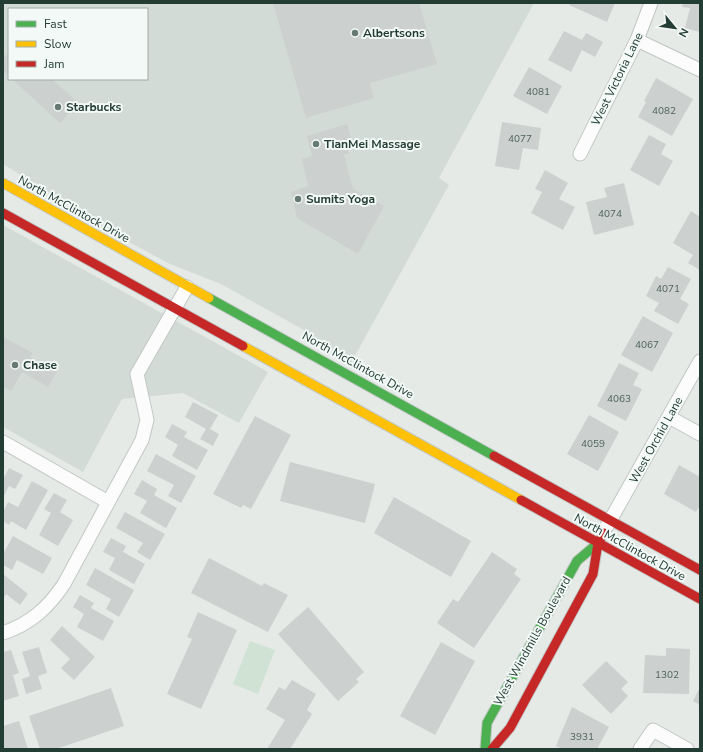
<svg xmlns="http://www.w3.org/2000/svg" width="703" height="752" font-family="'Nunito Sans',sans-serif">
<rect width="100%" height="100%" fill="#e5eae7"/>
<g fill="#d3dbd7" fill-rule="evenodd">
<path d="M3 3H534L439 178 449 185 351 363 304 330 221 284 170 264 114 234 3 164ZM9 9H147V79H9Z"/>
<path d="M3 225 268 372 239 423 183 393 122 399 83 472 3 427Z"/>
</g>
<path fill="#cfe2d3" d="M250 641 275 650 258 694 233 684Z"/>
<g fill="#ccd1cf">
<path d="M273 3H419L437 64 370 83 374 98 306 118Z"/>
<path d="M570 3H615L607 22 569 5Z"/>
<path d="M683 3H700V32L685 28 690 8 682 7Z"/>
<path d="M564 31 582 40 586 33 603 42 595 57 582 50 571 72 548 60Z"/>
<path d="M9 52V76L3 70V59Z"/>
<path d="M529 67 562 86 547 114 513 96Z"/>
<path d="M656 78 693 99 672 136 638 117 646 102 644 101Z"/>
<path d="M12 79H52L78 103 60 123Z"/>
<path d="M502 122 541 128 538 150 523 148 519 170 495 166Z"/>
<path d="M347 124 353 146 348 147 349 153 344 155 353 189 384 206 358 254 297 218 291 192 308 186 302 159 312 156 307 136Z"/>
<path d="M649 135 666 144 661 154 673 161 659 186 630 170Z"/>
<path d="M545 170 568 183 559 199 575 207 563 230 531 213 542 192 535 189Z"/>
<path d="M624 183 634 225 594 235 586 202 607 197 604 188Z"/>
<path d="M691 211 700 217V270L688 263 693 255 673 243Z"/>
<path d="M668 267 691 279 680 299 689 304 678 324 654 311 659 303 646 296 656 276 661 279Z"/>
<path d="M643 316 673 333 652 372 621 355Z"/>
<path d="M3 337 33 353 30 357 57 372 48 387 22 372 11 391 3 387Z"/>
<path d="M619 363 639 373 633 385 642 389 626 421 597 406Z"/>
<path d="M193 402 218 415 210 429 219 434 213 446 200 439 206 429 185 417Z"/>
<path d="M589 415 619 432 598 471 567 454Z"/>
<path d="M255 416 291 435 251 509 243 505 241 508 213 494Z"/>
<path d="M172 424 187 432 184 437 208 450 197 470 172 456 178 445 165 437Z"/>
<path d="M156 454 196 476 181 503 168 496 174 485 147 471Z"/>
<path d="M290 462 375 484 365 523 280 501Z"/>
<path d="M679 465 700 477V505L696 512 664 494Z"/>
<path d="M9 468 23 475 15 489 9 486 3 498V479Z"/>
<path d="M142 480 157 489 154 495 177 508 166 528 140 513 147 501 134 494Z"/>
<path d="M32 481 48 490 26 530 11 521 9 525 3 521V512L8 502 18 507Z"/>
<path d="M54 493 67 500 60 512 73 520 58 546 39 535 51 513 44 509Z"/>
<path d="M394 497 471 541 451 577 374 533Z"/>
<path d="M125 512 165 534 150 560 137 552 143 543 116 528Z"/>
<path d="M13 536 52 558 43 574 17 560 12 570 3 565V554Z"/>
<path d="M111 538 126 546 123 552 145 564 134 584 109 570 115 558 103 552Z"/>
<path d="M492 552 517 569 514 574 521 579 474 648 437 623 453 599 458 602Z"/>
<path d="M209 558 262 586 264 583 288 595 268 632 191 593Z"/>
<path d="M95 568 134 590 119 617 106 609 111 599 86 585Z"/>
<path d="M3 574 28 594 20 605 6 594 3 599Z"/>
<path d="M80 595 94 603 91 608 114 621 103 641 77 627 84 614 73 607Z"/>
<path d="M308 607 364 672 356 679 359 682 338 701 278 634Z"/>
<path d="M198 612 237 630 201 709 167 694 192 639 187 637Z"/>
<path d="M62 626 95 657 74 680 61 668 70 659 50 640Z"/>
<path d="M441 642 475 661 435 735 400 716Z"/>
<path d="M39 647 47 673 38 676 42 689 26 694 22 679 30 676 22 652Z"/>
<path d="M666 648 690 649 689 694 643 693 645 655 666 656Z"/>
<path d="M11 650 19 673 13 675 19 696 3 701V652Z"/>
<path d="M606 661 628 682 621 689 628 696 611 714 582 685Z"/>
<path d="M292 680 316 694 307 710 312 714 290 749H267L285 720 266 709 279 687 285 690Z"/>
<path d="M700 687V705L693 701Z"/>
<path d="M111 688 124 726 56 749H40L29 716Z"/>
<path d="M572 707 609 727 597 749H563L556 746Z"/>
<path d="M19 721 28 749H3V726Z"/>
</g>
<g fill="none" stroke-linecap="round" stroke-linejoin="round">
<defs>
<g id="street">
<path d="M637 40 700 70"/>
<path d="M580 154 637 40 651 3"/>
<path d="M669 417 700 434"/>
<path d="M3 442 108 502"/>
<path d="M607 526 700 361"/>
<path d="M3 633C30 624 48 608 64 584L142 440 147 420 137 374 187 287"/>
<path d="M640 749 653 730 687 749"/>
</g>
<g id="fast">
<path d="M209 298 494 456"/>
<path d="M485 749 487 723 577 561 598 543"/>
</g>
<g id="slow">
<path d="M3 183 209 298"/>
<path d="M243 346 521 500"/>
</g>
<g id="jam">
<path d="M3 213 243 346"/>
<path d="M494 456 700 570"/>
<path d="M521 500 700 599"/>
<path d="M492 749 510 728 593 574 598 543 604 533"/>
</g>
</defs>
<use href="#street" stroke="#c2c7c4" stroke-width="15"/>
<use href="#fast" stroke="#c1c7c4" stroke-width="11"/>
<use href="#slow" stroke="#c1c7c4" stroke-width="11"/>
<use href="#jam" stroke="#c1c7c4" stroke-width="11"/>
<use href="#street" stroke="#fbfcfb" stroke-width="13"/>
<use href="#fast" stroke="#4caf50" stroke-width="9"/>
<use href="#slow" stroke="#ffc107" stroke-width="9"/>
<use href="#jam" stroke="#c62828" stroke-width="9"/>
</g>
<g fill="#677973" stroke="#f3f9f6" stroke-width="1.5">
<circle cx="355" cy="33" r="4"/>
<circle cx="58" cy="107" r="4"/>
<circle cx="316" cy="144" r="4"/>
<circle cx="298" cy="199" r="4"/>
<circle cx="15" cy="365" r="4"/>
</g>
<g text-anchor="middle" stroke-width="4" stroke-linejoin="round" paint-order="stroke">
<g font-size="10" fill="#4e625c">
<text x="538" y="95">4081</text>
<text x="664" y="114">4082</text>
<text x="520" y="142">4077</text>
<text x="610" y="217">4074</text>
<text x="668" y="292">4071</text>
<text x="647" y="348">4067</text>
<text x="619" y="402">4063</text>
<text x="593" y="447">4059</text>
<text x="667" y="678">1302</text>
<text x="582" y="740">3931</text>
</g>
<g font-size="12" font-weight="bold" fill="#233c34" stroke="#f3f9f6" text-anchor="start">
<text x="363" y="37">Albertsons</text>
<text x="66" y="111">Starbucks</text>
<text x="324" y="148">TianMei Massage</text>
<text x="306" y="203">Sumits Yoga</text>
<text x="23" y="369">Chase</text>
</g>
<g font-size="12" fill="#233c34" stroke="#f3f9f6">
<text transform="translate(617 79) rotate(-64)" y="4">West Victoria Lane</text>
<text transform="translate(74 209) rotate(29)" y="4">North McClintock Drive</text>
<text transform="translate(358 365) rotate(29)" y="4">North McClintock Drive</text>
<text transform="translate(656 440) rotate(-61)" y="4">West Orchid Lane</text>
<text transform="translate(630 547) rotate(29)" y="4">North McClintock Drive</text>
<text transform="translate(532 641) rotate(-61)" y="4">West Windmills Boulevard</text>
</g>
</g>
<rect width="703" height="752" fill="none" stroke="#233c34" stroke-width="8"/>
<rect x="8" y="8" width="140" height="72" fill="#f3f9f6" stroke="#a0ada8"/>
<rect x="16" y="21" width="20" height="6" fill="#4caf50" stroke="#a0ada8"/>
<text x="44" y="28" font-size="12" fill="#233c34">Fast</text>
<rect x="16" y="41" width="20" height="6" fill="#ffc107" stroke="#a0ada8"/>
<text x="44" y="48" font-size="12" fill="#233c34">Slow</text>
<rect x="16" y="61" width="20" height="6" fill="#c62828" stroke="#a0ada8"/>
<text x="44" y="68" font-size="12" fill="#233c34">Jam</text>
<g transform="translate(675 28) rotate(119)" stroke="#f3f9f6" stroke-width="3" paint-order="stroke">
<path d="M0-3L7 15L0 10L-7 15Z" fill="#233c34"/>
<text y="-6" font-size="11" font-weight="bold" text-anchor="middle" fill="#233c34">N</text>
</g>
</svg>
